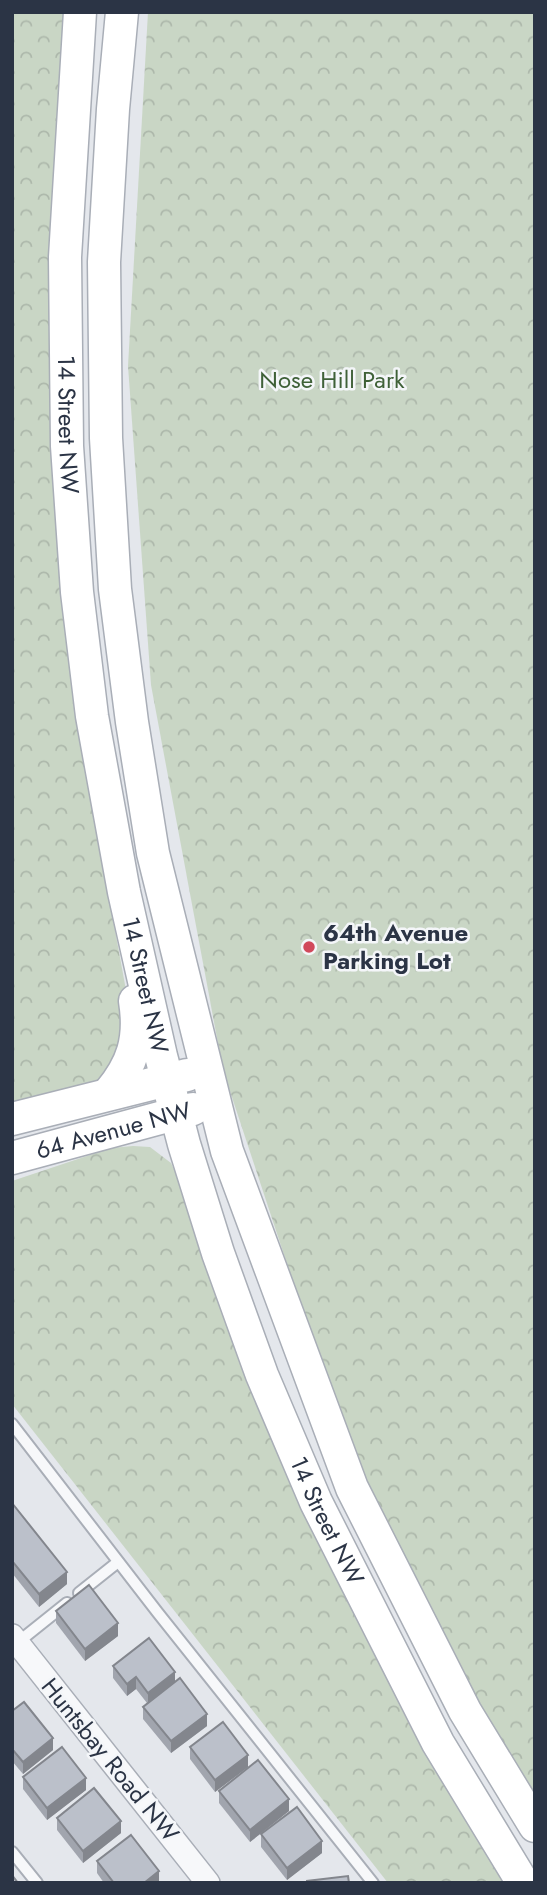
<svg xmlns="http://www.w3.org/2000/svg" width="547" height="1895" font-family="Jost,sans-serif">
<defs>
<pattern id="park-crowns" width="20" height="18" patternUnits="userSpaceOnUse" patternTransform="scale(1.75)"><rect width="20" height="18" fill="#c9d6c5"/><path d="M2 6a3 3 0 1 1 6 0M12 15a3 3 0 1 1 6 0" fill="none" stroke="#adb8ab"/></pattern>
</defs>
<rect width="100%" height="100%" fill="#e4e7ec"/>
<g fill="url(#park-crowns)">
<path d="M12 12H69V646L85 767 128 1001 120 1065 91 1085 12 1106Z"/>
<path d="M148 12H535V1800L496 1739 418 1589 367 1482 329 1391 223 1070 151 685 128 366Z"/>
<path d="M133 1146 150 1147 171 1163 507 1883H388L12 1404V1181L111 1148Z"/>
</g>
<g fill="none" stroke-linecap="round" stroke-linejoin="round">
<defs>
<g id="lane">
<path d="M12 1424 158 1613 373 1883"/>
<path d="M79 1593 118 1562"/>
<path d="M17 1643 67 1603"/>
<path d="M12 1852 37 1883"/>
</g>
<path id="street" d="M12 1636 208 1883"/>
<g id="secondary">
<path id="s1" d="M80 12 65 257 67 446 77 592 92 716 124 892 161 1056 184 1144 218 1253 262 1375 316 1502 438 1743 523 1883"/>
<path d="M122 12 113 109 104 262 106 438 115 589 132 722 153 853 227 1151 352 1488 465 1711 535 1826"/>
<path d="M109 1093C133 1064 141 1039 135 1001"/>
<path d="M12 1119 187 1075"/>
<path id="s2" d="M12 1158 193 1109"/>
</g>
</defs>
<use href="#lane" stroke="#a9aeb7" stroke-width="14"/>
<use href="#street" stroke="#a9aeb7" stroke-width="26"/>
<use href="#secondary" stroke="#a9aeb7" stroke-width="35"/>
<use href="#lane" stroke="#f7f8fa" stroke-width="10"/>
<use href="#street" stroke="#f7f8fa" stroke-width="23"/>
<use href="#secondary" stroke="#fff" stroke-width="32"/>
</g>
<g fill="#a1a5ae">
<path d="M12 1503 67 1584 39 1607 12 1573Z"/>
<path d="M56 1611 118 1636 85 1661 56 1623Z"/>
<path d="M113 1666 175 1682 207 1726 171 1753 143 1719V1707L147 1703 136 1689 127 1696 113 1678Z"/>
<path d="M12 1711 53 1750 23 1774 12 1761Z"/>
<path d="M190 1747 248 1767 215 1792 190 1759Z"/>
<path d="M23 1777 86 1790 47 1820 23 1789Z"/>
<path d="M219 1791 289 1811 250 1842 219 1803Z"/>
<path d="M57 1818 121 1833 83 1863 57 1830Z"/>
<path d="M261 1834 322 1853 287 1880 261 1847Z"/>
<path d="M97 1861 159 1883H104L97 1873Z"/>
</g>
<g fill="#83868d">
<path d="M67 1572V1584L39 1607V1594Z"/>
<path d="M118 1623V1636L85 1661V1649Z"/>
<path d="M175 1672V1684L148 1705V1693Z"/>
<path d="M136 1677V1689L127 1696V1684Z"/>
<path d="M207 1714V1726L171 1753V1741Z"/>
<path d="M53 1738V1750L23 1774V1762Z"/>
<path d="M248 1755V1767L215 1792V1780Z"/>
<path d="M86 1778V1790L47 1820V1808Z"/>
<path d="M289 1799V1811L250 1842V1830Z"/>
<path d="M121 1821V1833L83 1863V1851Z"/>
<path d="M322 1841V1853L287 1880V1868Z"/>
<path d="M159 1871V1883H144Z"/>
</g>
<g fill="#bbc0ca" stroke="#83868d" stroke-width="2">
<path d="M12 1503 67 1572 39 1594 12 1561Z"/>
<path d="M89 1585 118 1623 85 1649 56 1611Z"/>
<path d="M149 1638 175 1672 148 1693 136 1677 127 1684 113 1666Z"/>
<path d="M180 1678 207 1714 171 1741 143 1707Z"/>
<path d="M24 1702 53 1738 23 1762 12 1749V1711Z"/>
<path d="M223 1722 248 1755 215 1780 190 1747Z"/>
<path d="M62 1747 86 1778 47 1808 23 1777Z"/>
<path d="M258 1760 289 1799 250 1830 219 1791Z"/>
<path d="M94 1788 121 1821 83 1851 57 1818Z"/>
<path d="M297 1807 322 1841 287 1868 261 1834Z"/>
<path d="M131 1835 159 1871 144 1883H114L97 1861Z"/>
<path d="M12 1875 18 1883H12Z"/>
<path d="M348 1876 349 1883H307V1881Z"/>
</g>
<circle fill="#d1495b" stroke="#f4f6f9" stroke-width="2.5" cx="309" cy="947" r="7"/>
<g text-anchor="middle" stroke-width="5" stroke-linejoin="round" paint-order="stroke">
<g font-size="24" fill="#3f6138" stroke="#f4f6f9">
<text x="332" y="388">Nose Hill Park</text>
</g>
<g font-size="24" fill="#2b3445" stroke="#f4f6f9">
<text dy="8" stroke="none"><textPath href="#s1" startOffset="413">14 Street NW</textPath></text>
<text dy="8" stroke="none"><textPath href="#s1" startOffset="980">14 Street NW</textPath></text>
<text dy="8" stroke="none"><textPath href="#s2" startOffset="105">64 Avenue NW</textPath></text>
<text dy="8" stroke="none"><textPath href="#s1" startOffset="1547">14 Street NW</textPath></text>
<text transform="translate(110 1760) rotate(51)" y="8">Huntsbay Road NW</text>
</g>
<g font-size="24" font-weight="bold" fill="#2b3445" stroke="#f4f6f9" text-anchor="start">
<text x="323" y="941">64th Avenue<tspan x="323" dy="28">Parking Lot</tspan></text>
</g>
</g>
<rect width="547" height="1895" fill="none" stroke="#2b3445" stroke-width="28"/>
</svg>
